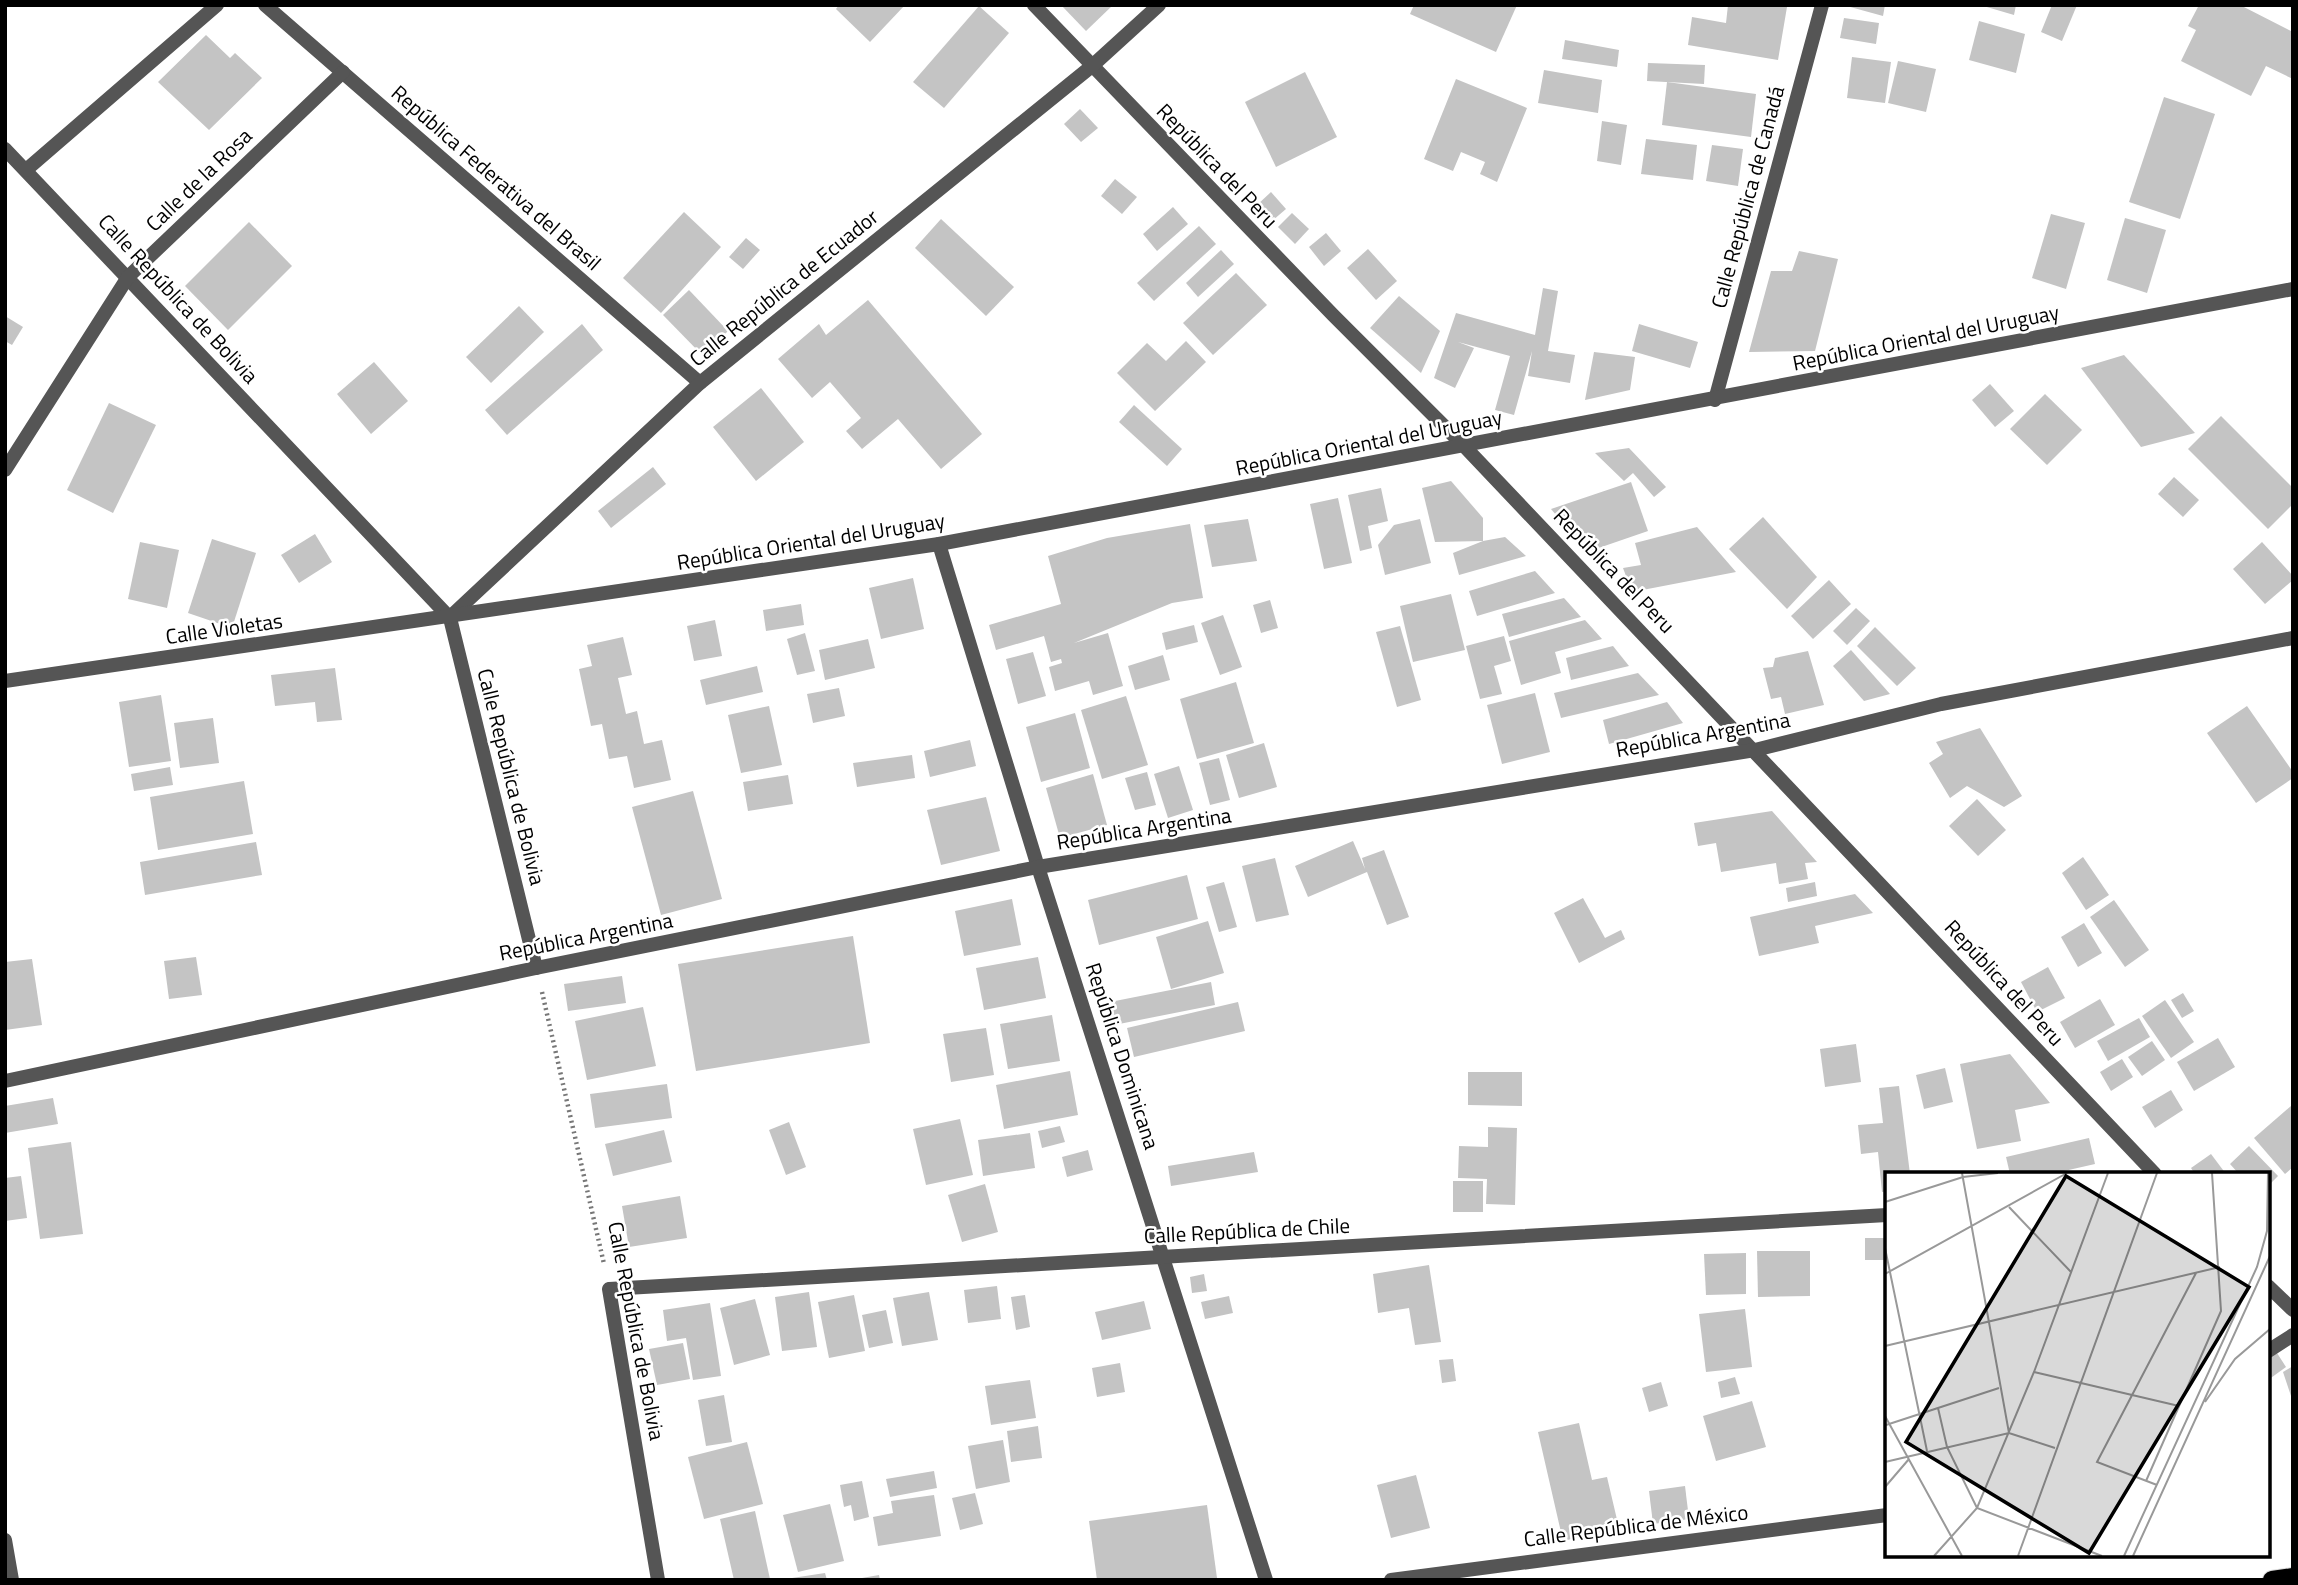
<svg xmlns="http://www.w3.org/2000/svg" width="2298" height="1585" font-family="'Titillium Web',sans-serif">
<rect width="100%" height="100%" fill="#fff"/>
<g fill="#c4c4c4">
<path d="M839 5H905L870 42 836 9Z"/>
<path d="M1061 5H1113L1086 31Z"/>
<path d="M1414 5H1517L1496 52 1410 14Z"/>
<path d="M1728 5 1787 7 1778 60 1688 45 1692 17 1726 23Z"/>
<path d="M1843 5H1885L1883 16Z"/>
<path d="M1980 5H2016L2014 15Z"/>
<path d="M2052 5H2077L2062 41 2041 32Z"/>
<path d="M2199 5H2240L2293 32V79L2266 66 2251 96 2181 61 2196 30 2188 26Z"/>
<path d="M979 6 1009 33 944 108 913 82Z"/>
<path d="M1844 18 1879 23 1876 44 1840 38Z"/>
<path d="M1979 21 2025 34 2016 73 1969 60Z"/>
<path d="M206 35 230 58 235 53 262 78 209 130 158 82Z"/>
<path d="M1565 40 1619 50 1617 67 1562 59Z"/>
<path d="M1852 57 1891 62 1885 103 1847 98Z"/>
<path d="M1898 61 1936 69 1926 112 1888 103Z"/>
<path d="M1648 63 1705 65 1704 84 1647 81Z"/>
<path d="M1544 70 1602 80 1598 113 1538 103Z"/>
<path d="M1305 72 1337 137 1276 167 1245 102Z"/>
<path d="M1456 79 1527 108 1497 182 1480 174 1485 162 1461 152 1453 171 1424 159Z"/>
<path d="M1667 82 1756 94 1751 137 1662 125Z"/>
<path d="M2164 97 2215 114 2180 219 2129 202Z"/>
<path d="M1080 109 1098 128 1081 142 1064 124Z"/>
<path d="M1602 121 1627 125 1621 165 1597 161Z"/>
<path d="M1646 139 1697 145 1693 180 1641 174Z"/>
<path d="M1712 145 1743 149 1738 186 1706 181Z"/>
<path d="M1115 179 1137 197 1122 214 1101 196Z"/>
<path d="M1271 192 1286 209 1272 221 1257 205Z"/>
<path d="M1173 207 1188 224 1157 251 1143 234Z"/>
<path d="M684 212 721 247 661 313 623 278Z"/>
<path d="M1292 213 1309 229 1295 244 1278 227Z"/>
<path d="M2051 214 2085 223 2066 289 2032 278Z"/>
<path d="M2125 218 2166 230 2147 293 2107 280Z"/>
<path d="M941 219 1014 287 986 316 915 248Z"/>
<path d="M249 222 292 266 228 330 185 286Z"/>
<path d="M1199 226 1216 244 1154 301 1137 283Z"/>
<path d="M1326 233 1341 251 1324 266 1309 247Z"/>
<path d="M746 238 760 250 743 269 729 257Z"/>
<path d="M1368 249 1397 281 1376 300 1347 268Z"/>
<path d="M1221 250 1234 264 1198 297 1186 283Z"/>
<path d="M1799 251 1838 259 1815 351 1749 352 1771 271H1792Z"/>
<path d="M1236 273 1267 305 1213 355 1183 323Z"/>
<path d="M1543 288 1558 291 1548 351 1575 355 1570 383 1528 376 1532 351 1514 415 1495 410 1510 356 1458 342 1474 348 1455 388 1434 378 1456 313 1535 335Z"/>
<path d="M689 290 728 331 703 356 663 315Z"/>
<path d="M1399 296 1440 331 1421 373 1370 328Z"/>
<path d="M868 300 982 434 941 469 898 419 862 449 846 431 861 418 830 382 812 398 778 359 819 324 826 335Z"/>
<path d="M519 306 544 332 491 383 466 357Z"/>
<path d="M5 316 23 327 12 345 5 341Z"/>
<path d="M582 324 603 350 507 435 485 410Z"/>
<path d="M1639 324 1698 342 1690 368 1632 351Z"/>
<path d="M1186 341 1206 362 1155 411 1117 373 1147 343 1166 361Z"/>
<path d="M1594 352 1635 357 1630 390 1585 400Z"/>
<path d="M2124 355 2195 433 2141 447 2081 368Z"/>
<path d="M374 362 408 401 371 434 337 394Z"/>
<path d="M1990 384 2014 411 1995 427 1972 400Z"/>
<path d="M761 388 804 442 756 481 713 427Z"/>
<path d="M2045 394 2082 430 2047 465 2010 429Z"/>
<path d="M109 403 156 425 113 513 67 490Z"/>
<path d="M1134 405 1182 449 1167 466 1119 422Z"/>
<path d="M2221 416 2293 488V504L2268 529 2188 449Z"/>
<path d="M1629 448 1666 487 1654 497 1633 473 1624 481 1595 453Z"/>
<path d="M653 467 666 484 611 528 598 511Z"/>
<path d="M2174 477 2199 500 2183 517 2158 494Z"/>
<path d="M1451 481 1483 518V541L1435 542 1422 488Z"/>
<path d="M1631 482 1648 531 1587 552 1551 509Z"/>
<path d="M1381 488 1388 521 1368 526 1372 548 1360 551 1348 495Z"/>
<path d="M1338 498 1352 563 1324 569 1310 504Z"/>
<path d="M1763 517 1817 577 1787 609 1729 549Z"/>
<path d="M1248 519 1257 561 1212 567 1204 525Z"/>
<path d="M1420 519 1431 563 1385 575 1378 545 1394 525Z"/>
<path d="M1190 524 1203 598 1172 603 1074 643 1108 633 1123 686 1093 695 1089 681 1055 691 1049 667 1062 663 1061 659 1051 662 1044 636 996 650 989 625 1061 604 1048 556 1107 538Z"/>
<path d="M1697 527 1736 572 1632 592 1623 568 1641 565 1635 543Z"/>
<path d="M315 534 332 562 299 583 281 555Z"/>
<path d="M1505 537 1526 556 1459 575 1453 553 1483 541Z"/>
<path d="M212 539 256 553 232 628 188 613Z"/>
<path d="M140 542 179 550 167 608 128 599Z"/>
<path d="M2262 542 2293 576V580L2265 604 2233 569Z"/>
<path d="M1535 571 1555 593 1477 616 1469 591Z"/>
<path d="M913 578 924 629 881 639 869 588Z"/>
<path d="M1829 580 1851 604 1813 639 1791 616Z"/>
<path d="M1451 594 1465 650 1413 662 1400 606Z"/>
<path d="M1564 598 1581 617 1509 637 1502 614Z"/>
<path d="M1270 600 1278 628 1261 633 1253 605Z"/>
<path d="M801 604 804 625 766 631 763 610Z"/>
<path d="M1856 608 1870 621 1847 645 1833 631Z"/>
<path d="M1223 615 1242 667 1220 675 1201 623Z"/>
<path d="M715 620 722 656 694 661 687 626Z"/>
<path d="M1585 620 1602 639 1555 652 1561 673 1521 685 1509 641Z"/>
<path d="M1194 625 1198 642 1166 650 1162 633Z"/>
<path d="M1400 626 1421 700 1397 707 1376 632Z"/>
<path d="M1875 627 1916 668 1897 686 1857 646Z"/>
<path d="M805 633 815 671 797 675 787 639Z"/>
<path d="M1504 636 1511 661 1494 666 1502 694 1480 699 1466 646Z"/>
<path d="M623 637 632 675 618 678 626 714 637 711 644 744 662 740 671 780 634 788 627 756 609 759 602 724 591 726 579 669 592 666 587 645Z"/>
<path d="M868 639 875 668 825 680 819 650Z"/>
<path d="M1613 646 1629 666 1571 680 1566 658Z"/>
<path d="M1851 650 1890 694 1864 701 1833 666Z"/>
<path d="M1808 651 1824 705 1785 714 1781 697 1771 699 1763 668 1773 667 1775 658Z"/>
<path d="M1033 652 1046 696 1018 704 1006 659Z"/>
<path d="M1163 655 1170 680 1135 690 1128 666Z"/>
<path d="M757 666 763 692 706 705 700 680Z"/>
<path d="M335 668 342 720 317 722 315 702 275 706 271 675Z"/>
<path d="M1638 673 1659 695 1561 718 1554 693Z"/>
<path d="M1236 682 1254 743 1197 759 1180 699Z"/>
<path d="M839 688 845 716 813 723 807 694Z"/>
<path d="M1535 693 1550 752 1502 764 1487 705Z"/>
<path d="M161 695 171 761 129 767 119 702Z"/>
<path d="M1126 696 1148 765 1102 779 1081 710Z"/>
<path d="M1667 702 1683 723 1609 744 1603 720Z"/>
<path d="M769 706 782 765 741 773 728 715Z"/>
<path d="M2247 706 2293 772V778L2256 803 2207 733Z"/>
<path d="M1075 713 1090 768 1041 782 1026 727Z"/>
<path d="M213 718 219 763 180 768 174 723Z"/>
<path d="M1980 728 2022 796 2004 807 1967 786 1950 798 1929 763 1943 754 1936 742Z"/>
<path d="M970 740 976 766 930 777 924 751Z"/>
<path d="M1264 743 1277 787 1239 798 1226 755Z"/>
<path d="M912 755 915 778 857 787 853 763Z"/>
<path d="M1219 758 1230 800 1210 805 1199 763Z"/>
<path d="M1179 766 1193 810 1168 818 1154 774Z"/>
<path d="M170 767 173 785 134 791 131 774Z"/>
<path d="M1147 772 1156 805 1135 810 1125 778Z"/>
<path d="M1093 774 1107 825 1060 838 1046 788Z"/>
<path d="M788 775 793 804 748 811 743 782Z"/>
<path d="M244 781 253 834 158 850 150 797Z"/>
<path d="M693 791 722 899 661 915 632 807Z"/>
<path d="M986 797 1000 851 941 865 927 810Z"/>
<path d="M1977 799 2006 830 1978 856 1949 826Z"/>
<path d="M1772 811 1817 862 1805 863 1808 879 1779 884 1776 863 1721 872 1716 843 1698 846 1694 823Z"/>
<path d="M1353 841 1365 869 1362 858 1384 850 1409 917 1387 925 1367 872 1308 897 1295 866Z"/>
<path d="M256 842 262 875 145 895 140 862Z"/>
<path d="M2083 857 2109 895 2086 910 2062 873Z"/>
<path d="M1275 858 1289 915 1256 922 1242 866Z"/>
<path d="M1187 875 1198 919 1099 945 1088 900Z"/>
<path d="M1224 882 1237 927 1219 932 1206 887Z"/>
<path d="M1815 882 1817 896 1788 902 1786 888Z"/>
<path d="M1855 894 1873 913 1815 926 1819 943 1759 956 1750 917Z"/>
<path d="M1583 898 1605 938 1621 930 1625 939 1579 963 1554 913Z"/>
<path d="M1012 899 1021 945 964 956 955 911Z"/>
<path d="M2114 900 2149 950 2125 967 2090 917Z"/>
<path d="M1208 921 1224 973 1171 989 1156 937Z"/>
<path d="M2084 923 2102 953 2078 967 2061 937Z"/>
<path d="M853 936 870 1043 696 1071 678 964Z"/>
<path d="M196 957 202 995 169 999 164 961Z"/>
<path d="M1038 957 1046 998 984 1010 976 968Z"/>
<path d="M32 959 42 1025 5 1030V962Z"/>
<path d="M2048 967 2065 998 2037 1012 2021 982Z"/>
<path d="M622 976 626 1003 568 1011 564 984Z"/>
<path d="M1211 982 1215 1005 1114 1025 1110 1002Z"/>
<path d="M2183 993 2194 1011 2182 1018 2171 1000Z"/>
<path d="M2100 999 2115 1025 2075 1048 2060 1022Z"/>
<path d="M2165 1000 2194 1042 2171 1058 2142 1016Z"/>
<path d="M1238 1002 1245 1031 1134 1057 1127 1028Z"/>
<path d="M643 1007 656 1066 587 1080 575 1021Z"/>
<path d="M1052 1015 1060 1061 1008 1069 1000 1024Z"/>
<path d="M2139 1018 2150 1037 2108 1061 2097 1041Z"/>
<path d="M986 1028 994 1075 951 1082 943 1034Z"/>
<path d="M2218 1038 2235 1067 2194 1091 2177 1062Z"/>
<path d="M2152 1041 2165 1060 2142 1076 2128 1057Z"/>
<path d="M1856 1044 1861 1082 1825 1087 1820 1049Z"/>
<path d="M2010 1054 2050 1103 2015 1110 2021 1141 1977 1149 1960 1064Z"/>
<path d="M2122 1059 2133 1077 2111 1091 2100 1072Z"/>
<path d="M1945 1068 1953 1102 1924 1109 1916 1075Z"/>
<path d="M1070 1071 1078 1115 1004 1129 996 1085Z"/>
<path d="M1468 1072H1522V1106L1468 1105Z"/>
<path d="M667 1084 672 1118 595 1128 590 1094Z"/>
<path d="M1899 1086 1910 1174H1887V1191L1882 1192 1878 1152 1861 1154 1858 1125 1883 1123 1879 1088Z"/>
<path d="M2171 1090 2183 1110 2155 1128 2142 1107Z"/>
<path d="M53 1098 58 1124 5 1133V1106Z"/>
<path d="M2291 1106 2293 1167 2285 1174 2254 1138Z"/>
<path d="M960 1119 973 1175 926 1185 913 1129Z"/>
<path d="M789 1122 806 1167 786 1175 769 1130Z"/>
<path d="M1060 1126 1065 1142 1042 1148 1038 1131Z"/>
<path d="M1488 1127 1517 1128 1515 1205 1486 1204 1487 1179 1458 1178 1459 1146 1488 1147Z"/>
<path d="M664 1130 672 1162 613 1176 605 1144Z"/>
<path d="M1030 1133 1035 1168 983 1176 978 1140Z"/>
<path d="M2089 1138 2095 1164 2051 1174H2010L2006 1157Z"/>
<path d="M71 1142 83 1234 40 1239 28 1148Z"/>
<path d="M2249 1146 2278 1176 2268 1186V1174H2239L2230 1164Z"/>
<path d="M1088 1150 1093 1170 1067 1177 1062 1157Z"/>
<path d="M1254 1152 1258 1172 1171 1186 1168 1166Z"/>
<path d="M2211 1154 2226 1174H2195L2191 1168Z"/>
<path d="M21 1176 27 1218 5 1221V1178Z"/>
<rect x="1453" y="1181" width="30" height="31"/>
<path d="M985 1184 998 1232 962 1242 948 1195Z"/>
<path d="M680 1196 687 1238 629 1247 622 1206Z"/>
<rect x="1865" y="1238" width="22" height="22"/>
<path d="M1757 1251H1810V1296L1758 1297Z"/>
<path d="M1746 1253V1294L1706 1295 1704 1254Z"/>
<path d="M1429 1265 1441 1342 1415 1345 1409 1308 1378 1313 1373 1274Z"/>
<path d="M1204 1274 1207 1291 1192 1293 1190 1277Z"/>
<path d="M997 1286 1001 1319 968 1323 964 1290Z"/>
<path d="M809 1292 817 1347 782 1351 775 1297Z"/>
<path d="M929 1292 938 1340 902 1346 893 1298Z"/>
<path d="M854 1295 865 1351 829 1358 818 1302Z"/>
<path d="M1025 1295 1030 1327 1016 1330 1011 1297Z"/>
<path d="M1229 1296 1233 1313 1205 1319 1201 1302Z"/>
<path d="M755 1299 770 1355 734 1365 720 1308Z"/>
<path d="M1144 1301 1151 1329 1102 1340 1095 1312Z"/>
<path d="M710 1303 721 1376 693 1380 686 1338 667 1341 663 1310Z"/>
<path d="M1745 1309 1752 1367 1706 1372 1699 1314Z"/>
<path d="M886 1310 893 1343 869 1348 862 1315Z"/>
<path d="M683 1343 690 1379 657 1385 649 1349Z"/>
<path d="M2277 1353 2286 1367 2268 1380V1359Z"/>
<path d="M1453 1359 1456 1381 1442 1383 1439 1360Z"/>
<path d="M1120 1363 1125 1392 1097 1397 1092 1368Z"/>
<path d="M2293 1366V1402L2283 1372Z"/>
<path d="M1735 1377 1740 1394 1721 1398 1718 1382Z"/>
<path d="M1030 1380 1036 1418 991 1425 985 1386Z"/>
<path d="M1661 1382 1668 1406 1649 1412 1642 1388Z"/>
<path d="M724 1395 732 1442 706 1446 698 1400Z"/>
<path d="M1752 1401 1766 1447 1716 1461 1703 1416Z"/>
<path d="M1579 1423 1592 1480 1607 1477 1619 1528 1563 1541 1538 1432Z"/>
<path d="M1038 1426 1042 1458 1011 1462 1007 1431Z"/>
<path d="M1003 1440 1010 1482 976 1489 968 1446Z"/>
<path d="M747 1442 763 1504 704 1519 688 1457Z"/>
<path d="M934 1471 937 1488 890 1497 886 1479Z"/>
<path d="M1416 1475 1430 1528 1391 1538 1377 1485Z"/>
<path d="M862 1481 869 1517 854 1521 851 1505 844 1507 840 1485Z"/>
<path d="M1685 1486 1689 1519 1653 1524 1649 1491Z"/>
<path d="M975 1493 983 1524 960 1530 952 1498Z"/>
<path d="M934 1495 941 1536 878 1546 873 1517 893 1513 891 1501Z"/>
<path d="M830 1504 844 1561 798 1572 783 1515Z"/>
<path d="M1207 1505 1217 1578 1097 1580 1089 1521Z"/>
<path d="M755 1511 770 1579 734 1580 720 1519Z"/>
<path d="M825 1573 827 1580H792V1578Z"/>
<path d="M879 1575 880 1580H862V1578Z"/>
</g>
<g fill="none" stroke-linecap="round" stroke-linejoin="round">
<defs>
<path id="primary" d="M2272 1580 2293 1577"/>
</defs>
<use href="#primary" stroke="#dbdbdb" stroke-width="20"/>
<path stroke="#777" stroke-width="4.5" stroke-dasharray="2 3.5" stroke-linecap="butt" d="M542 992 604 1264"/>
<g stroke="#555" stroke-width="14">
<path d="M265 5 700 383"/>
<path d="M1034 5 1333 315 1465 447 2155 1174"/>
<path d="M5 149 450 618 536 968"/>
<path d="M26 170 217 5"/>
<path d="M1715 400 1822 5"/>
<path d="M5 470 128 277 343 72"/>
<path d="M939 544 1038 867 1266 1580"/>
<path d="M450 617 700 383 1092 66 1159 5"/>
<path d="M5 681 939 544 2293 289"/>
<path d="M5 1081 536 968 1038 867 1755 750 1941 704 2293 638"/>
<path d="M2268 1286 2293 1310"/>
<path d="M2268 1351 2293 1335"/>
<path d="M5 1540 12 1580"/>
<path d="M658 1580 609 1289 1887 1215"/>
<path d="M1391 1580 1887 1515"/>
</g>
<use href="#primary" stroke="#000" stroke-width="18"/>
</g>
<g text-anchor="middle" stroke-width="5" stroke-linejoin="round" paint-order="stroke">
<g font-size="21" fill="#000" stroke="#fff">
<text transform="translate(1217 166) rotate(46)" y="7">República del Peru</text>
<text transform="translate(496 178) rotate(41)" y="7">República Federativa del Brasil</text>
<text transform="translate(199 180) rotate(-44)" y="7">Calle de la Rosa</text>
<text transform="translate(1748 197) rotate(-75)" y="7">Calle República de Canadá</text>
<text transform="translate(784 288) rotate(-39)" y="7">Calle República de Ecuador</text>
<text transform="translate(178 299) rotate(47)" y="7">Calle República de Bolivia</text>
<text transform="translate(1926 338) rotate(-11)" y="7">República Oriental del Uruguay</text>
<text transform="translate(1369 443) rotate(-11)" y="7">República Oriental del Uruguay</text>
<text transform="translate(811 542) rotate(-9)" y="7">República Oriental del Uruguay</text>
<text transform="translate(1614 571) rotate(46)" y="7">República del Peru</text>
<text transform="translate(224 629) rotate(-8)" y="7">Calle Violetas</text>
<text transform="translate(1703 735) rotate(-10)" y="7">República Argentina</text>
<text transform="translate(511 777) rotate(76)" y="7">Calle República de Bolivia</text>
<text transform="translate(1144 829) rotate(-9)" y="7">República Argentina</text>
<text transform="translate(586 937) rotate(-11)" y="7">República Argentina</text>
<text transform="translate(2004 983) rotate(47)" y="7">República del Peru</text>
<text transform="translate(1122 1056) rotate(72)" y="7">República Dominicana</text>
<text transform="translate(1247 1231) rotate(-3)" y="7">Calle República de Chile</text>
<text transform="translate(636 1331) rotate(79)" y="7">Calle República de Bolivia</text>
<text transform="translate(1636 1526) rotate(-7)" y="7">Calle República de México</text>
</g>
</g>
<g transform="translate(1885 1172)">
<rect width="385" height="385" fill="#fff"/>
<path fill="none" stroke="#999" stroke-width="2" d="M77 1 124 261M0 30 78 5 113 1M124 35 186 100M0 76 42 279M0 102 182 1M0 174 335 95M149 200 294 234M320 230 350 187 385 157M53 236 62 275 92 336 217 384M0 244 77 384M1 253 114 216M0 290 124 261 170 276M261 309 336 139 327 1M272 313 212 290 311 101M0 315 24 287M49 384 92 336 149 200 223 1M133 384 272 1M239 384 372 95 382 59 383 1M248 384 385 84"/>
<path fill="#000" fill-opacity="0.15" stroke="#000" stroke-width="3.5" d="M181 4 364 115 204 381 21 270Z"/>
<rect width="385" height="385" fill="none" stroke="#000" stroke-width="3.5"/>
</g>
<rect width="2298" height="1585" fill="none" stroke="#000000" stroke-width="14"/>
</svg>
